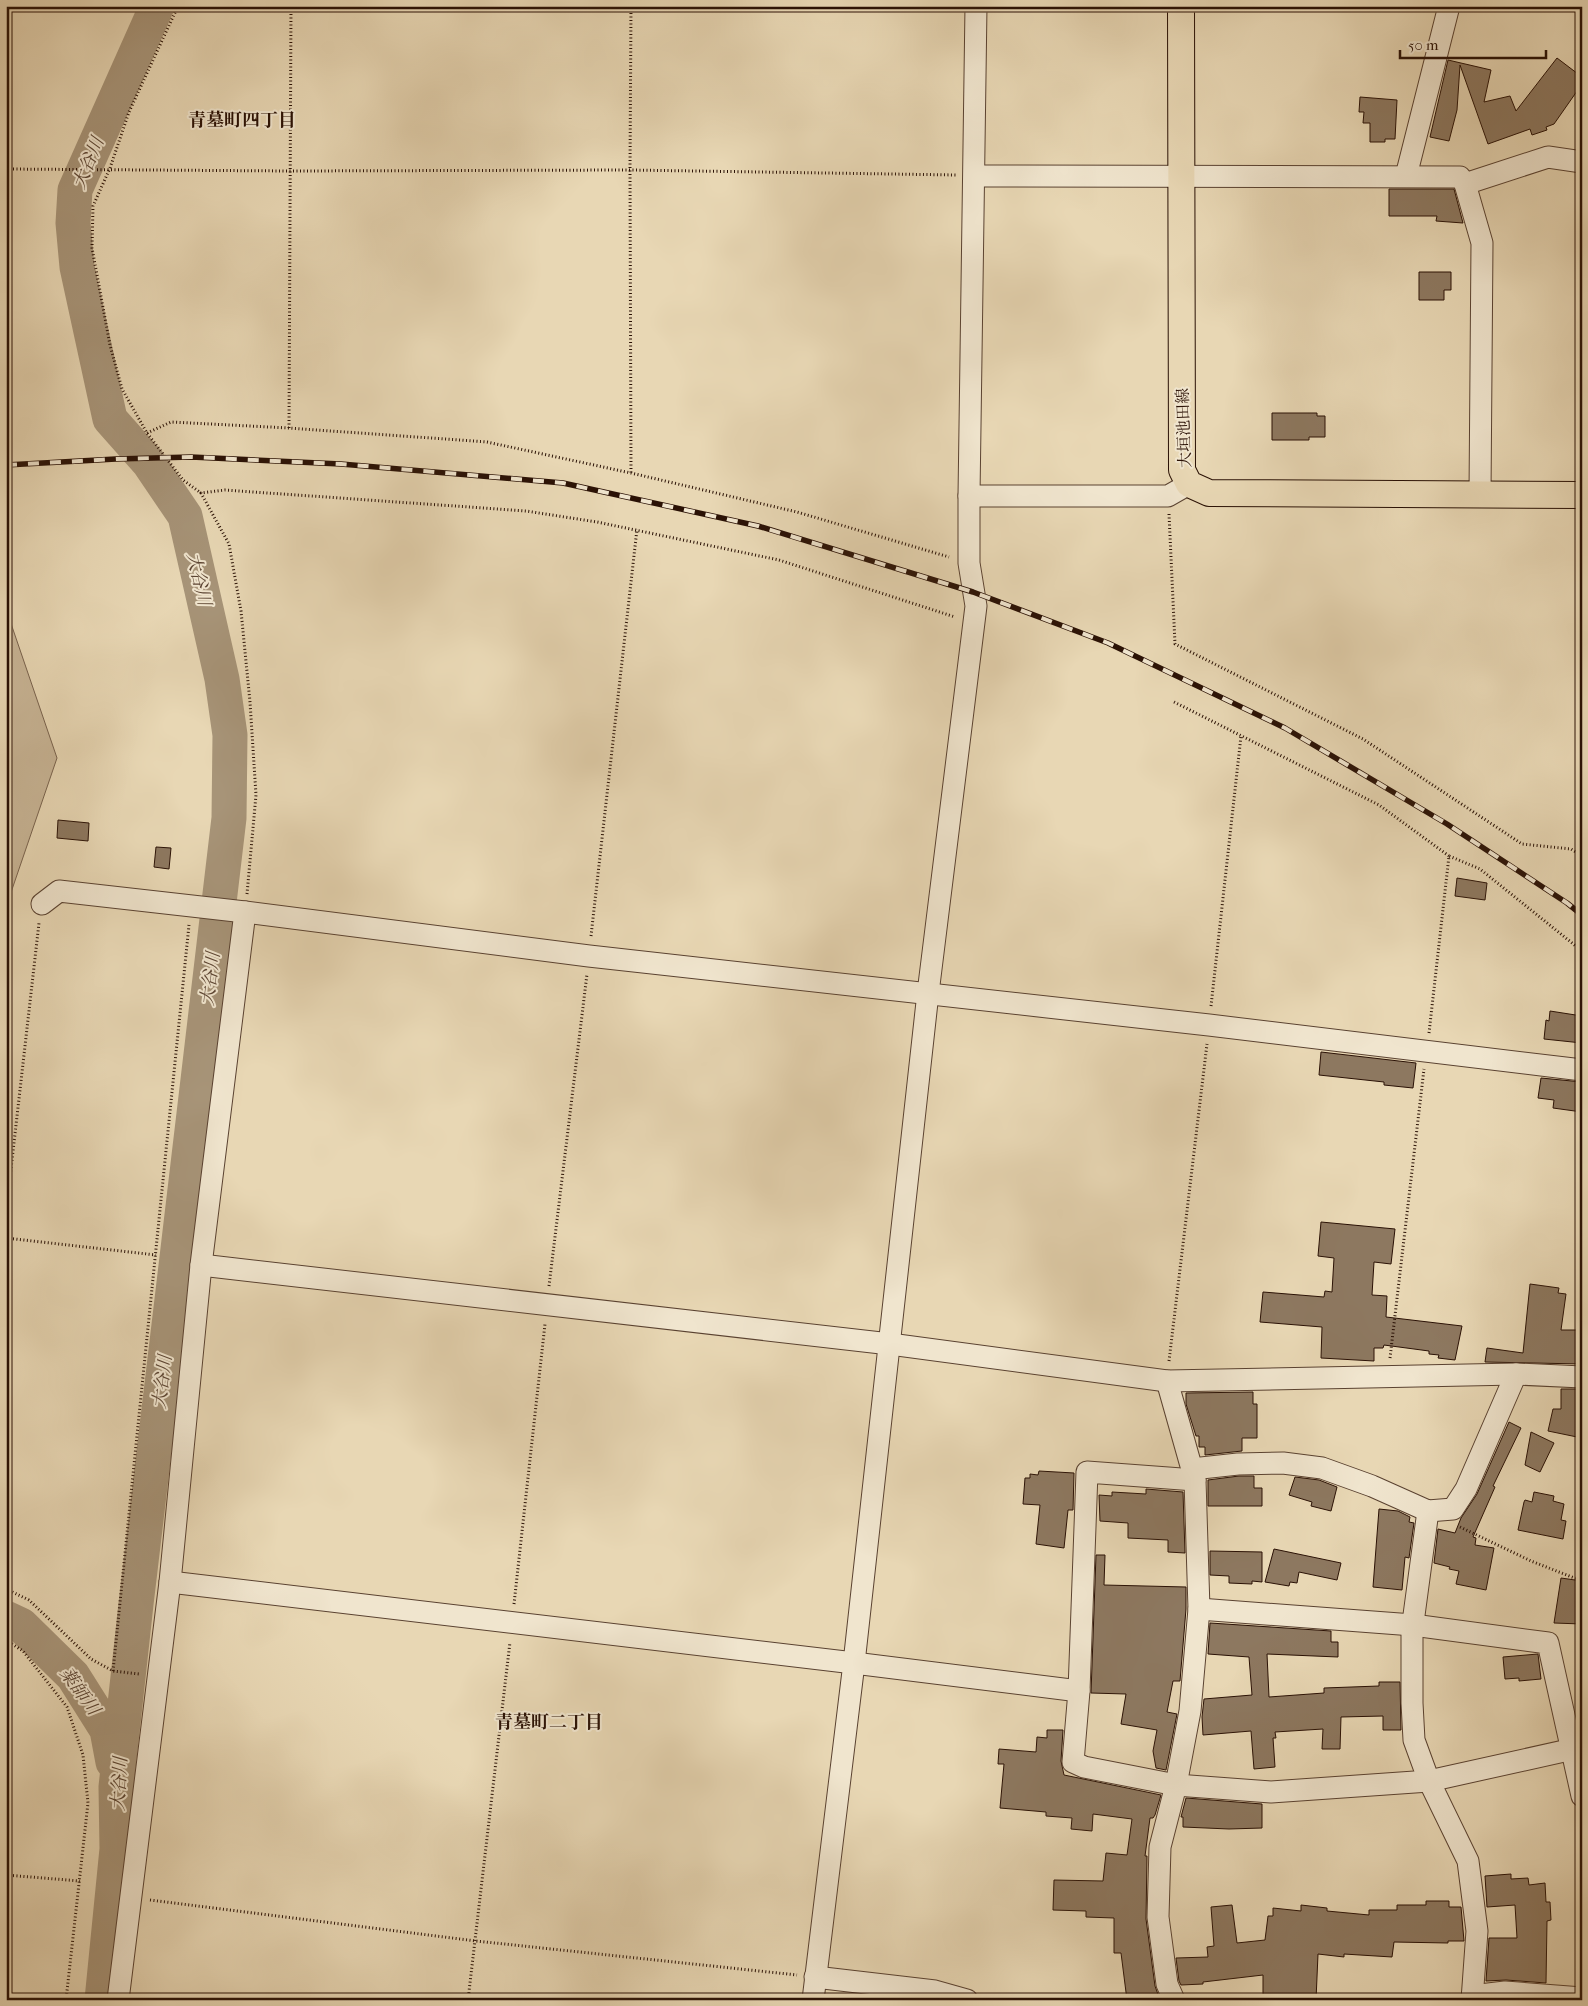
<svg xmlns="http://www.w3.org/2000/svg" width="1588" height="2006" font-family="'IM FELL French Canon','Noto Serif JP',serif">
<rect width="100%" height="100%" fill="#e8d7b4"/>
<filter id="stains"><feTurbulence type="fractalNoise" baseFrequency=".004" numOctaves="4"/><feColorMatrix values="0 0 0 0 .2 0 0 0 0 .09 0 0 0 0 .02 0 0 0 .5 -.17"/></filter>
<radialGradient id="worn" r=".72"><stop offset=".6" stop-color="#630" stop-opacity="0"/><stop offset="1" stop-color="#630" stop-opacity=".3"/></radialGradient>
<path fill="#c8b596" stroke="#79634e" d="M6 609 57 758 6 907Z"/>
<g fill="none" stroke-linecap="round" stroke-linejoin="round">
<g stroke="#a79478" stroke-width="35">
<path d="M6 1618 21 1625 73 1676 107 1730 113 1762"/>
<path d="M102 2000 117 1849 116 1787 136 1604 229 818 230 735 222 679 185 516 149 463 110 419 77 267 73 223 75 190 157 6"/>
</g>
</g>
<g fill="#8d7860" stroke="#2a1105">
<path d="M1557 58 1582 77V84L1554 124 1546 127 1547 130 1532 135 1530 129 1488 144 1460 65 1457 110 1449 141 1430 137 1448 60 1491 70 1484 102 1510 96 1516 111Z"/>
<path d="M1360 97 1397 100 1395 139H1385V142H1370V123H1363L1364 112H1359Z"/>
<path d="M1389 189H1454L1463 223 1436 221 1437 216H1389Z"/>
<path d="M1419 272H1451V290H1444V300H1419Z"/>
<path d="M1272 413H1317V416H1325V437H1309V440H1272Z"/>
<path d="M58 820 89 823 88 841 57 838Z"/>
<path d="M156 847 171 848 169 869 154 867Z"/>
<path d="M1457 878 1487 883 1485 900 1455 896Z"/>
<path d="M1550 1011 1582 1016V1043L1544 1039 1546 1020 1549 1021Z"/>
<path d="M1321 1052 1416 1063 1413 1088 1384 1085V1082L1319 1075Z"/>
<path d="M1541 1078 1582 1082V1112L1553 1108 1554 1100 1538 1098Z"/>
<path d="M1321 1222 1395 1229 1391 1264 1374 1262 1372 1295 1387 1296 1386 1317 1462 1326 1455 1360 1438 1358 1439 1355 1429 1354V1351L1384 1345 1383 1348H1374V1361L1321 1358 1322 1327 1260 1322 1263 1292 1324 1297 1325 1291 1332 1292 1334 1258 1318 1256Z"/>
<path d="M1530 1284 1559 1288 1558 1293 1566 1294 1561 1330H1582V1364L1485 1362 1487 1348 1523 1353Z"/>
<path d="M1561 1389H1582V1438L1548 1431 1553 1409H1561Z"/>
<path d="M1253 1392V1404H1257V1438H1242V1451L1205 1455V1447H1199V1436H1196L1186 1404V1393Z"/>
<path d="M1509 1422 1521 1428 1493 1486 1495 1487 1473 1537 1476 1538 1475 1545 1494 1548 1486 1590 1456 1584 1459 1571 1449 1569 1450 1567 1434 1563 1438 1529 1455 1533 1461 1518 1477 1494Z"/>
<path d="M1531 1432 1554 1443 1540 1472 1525 1465Z"/>
<path d="M1039 1471 1074 1473 1073 1510H1068L1064 1548 1036 1544 1040 1505 1023 1504 1025 1478H1030V1474L1038 1475Z"/>
<path d="M1239 1476H1254V1488H1262V1506H1208V1480Z"/>
<path d="M1295 1477 1319 1480 1337 1487 1331 1511 1311 1506 1312 1502 1289 1495Z"/>
<path d="M1146 1489 1183 1492 1185 1553 1168 1552V1540L1128 1538V1523L1100 1521 1099 1495 1112 1496V1492L1146 1494Z"/>
<path d="M1534 1492 1554 1496 1553 1501 1564 1504 1561 1520 1566 1521 1563 1539 1518 1530 1524 1502 1525 1500 1532 1502Z"/>
<path d="M1379 1509 1398 1511 1410 1517 1409 1522 1414 1523 1409 1558 1405 1557 1402 1590 1373 1587Z"/>
<path d="M1274 1549 1341 1563 1337 1580 1299 1572 1297 1583 1290 1582 1289 1586 1265 1582Z"/>
<path d="M1210 1551 1262 1552V1582L1252 1581V1584L1229 1583V1576L1210 1575Z"/>
<path d="M1096 1555H1105L1104 1585 1186 1587V1609L1180 1681H1173L1167 1712 1177 1714 1166 1770 1156 1768 1153 1751 1157 1730 1121 1724 1126 1694 1091 1693Z"/>
<path d="M1561 1578 1582 1581V1624L1554 1623Z"/>
<path d="M1210 1623 1331 1631V1642H1338V1657L1267 1654 1269 1697 1324 1693V1688L1379 1686V1682H1400L1401 1730H1383V1716L1341 1717 1340 1749H1322L1323 1729 1275 1732 1276 1738H1273L1275 1767 1254 1769 1251 1731 1203 1735 1202 1717 1204 1699 1252 1695 1249 1657 1208 1654Z"/>
<path d="M1538 1654 1541 1679 1519 1681V1678L1505 1679 1503 1657Z"/>
<path d="M1047 1730H1063L1061 1761 1064 1775 1161 1795 1155 1815 1153 1818H1150L1145 1856H1147L1146 1919 1155 1986 1160 2000H1127L1121 1953H1114V1918L1086 1917V1911L1053 1910 1054 1880 1103 1881 1106 1853 1127 1855 1132 1819 1093 1814 1092 1831 1071 1829 1072 1818 1046 1816V1812L1000 1808 1004 1764H998L999 1749 1036 1752 1037 1737 1047 1738Z"/>
<path d="M1186 1798 1262 1804V1828L1229 1829 1183 1827V1817H1181Z"/>
<path d="M1511 1874V1879L1528 1878 1529 1885 1545 1883 1546 1902H1550L1551 1920 1547 1921 1546 1983 1506 1980 1486 1981 1489 1938H1517L1515 1905 1487 1907 1485 1876Z"/>
<path d="M1426 1901H1449V1907H1461L1464 1941H1448V1943L1394 1942 1392 1957 1344 1954V1957L1318 1954 1316 2000H1263V1975L1203 1982V1984L1181 1985 1179 1981 1176 1958 1208 1957 1207 1947 1214 1946 1211 1907 1232 1905 1237 1943 1265 1940 1268 1916H1273V1908L1301 1911V1905L1327 1908V1911L1369 1915V1910H1397V1905H1426Z"/>
</g>
<g fill="none" stroke-linecap="round" stroke-linejoin="round">
<defs>
<g id="minor">
<path d="M975 176 1460 177 1465 184 1482 243 1480 495"/>
<path d="M1406 176 1449 6"/>
<path d="M1465 184 1548 157 1582 162"/>
<path d="M969 496H1168L1189 484"/>
<path d="M42 904 59 891 245 912 589 956 1209 1025 1582 1070"/>
<path d="M201 1265 890 1344 1167 1381 1516 1374 1582 1377"/>
<path d="M1167 1381 1195 1480 1199 1609 1190 1711 1176 1785 1160 1847 1158 1917 1167 1984 1174 2000"/>
<path d="M1192 1469 1238 1464 1283 1463 1322 1468 1372 1486 1428 1511 1453 1509 1466 1489 1516 1374"/>
<path d="M1195 1480 1087 1472 1079 1691 1073 1762 1084 1767 1176 1785 1271 1792 1429 1781 1582 1747"/>
<path d="M1428 1511 1412 1630V1703L1414 1740 1429 1781 1468 1861 1477 1931 1472 2000"/>
<path d="M170 1582 854 1663 1079 1691"/>
<path d="M1199 1609 1413 1625 1548 1643 1582 1796"/>
<path d="M815 1977 935 1991 967 2000"/>
<path d="M1472 1996 1505 1992 1582 1998"/>
<path d="M118 2000 170 1582 201 1265 245 912"/>
<path d="M813 2000 854 1663 928 993 976 606 969 563V496L976 6"/>
</g>
<path id="major" d="M1181 6 1182 470 1189 484 1209 493 1582 495"/>
</defs>
<use href="#minor" stroke="#5a4231" stroke-width="23"/>
<use href="#major" stroke="#2a1105" stroke-width="28"/>
<g stroke="#2a1105" stroke-width="3" stroke-dasharray="1 2.5" stroke-linecap="butt">
<path d="M178 6 129 112 110 168 93 206 92 248 110 345 122 389 147 433 183 480 201 493"/>
<path d="M631 6 630 170 631 473"/>
<path d="M6 169 290 171 630 170 956 175"/>
<path d="M289 428 291 6"/>
<path d="M147 433 171 422 289 428 487 442 631 473 797 512 949 557"/>
<path d="M1169 514 1175 644 1363 739 1522 844 1571 849 1582 856"/>
<path d="M1174 702 1379 805 1449 856"/>
<path d="M247 894 256 795 250 702 241 611 229 544 201 493 225 490 526 511 597 522 779 560 955 617"/>
<path d="M591 936 637 529"/>
<path d="M1211 1006 1241 736"/>
<path d="M1429 1033 1449 856 1480 869 1582 951"/>
<path d="M6 1213 39 923"/>
<path d="M6 1238 156 1255"/>
<path d="M549 1286 587 974"/>
<path d="M1390 1358 1424 1069"/>
<path d="M1169 1361 1207 1044"/>
<path d="M1460 1527 1531 1561 1582 1581"/>
<path d="M6 1589 29 1600 91 1659 113 1671 139 1674"/>
<path d="M514 1604 545 1324"/>
<path d="M6 1640 23 1651 67 1707 83 1755 88 1803 66 2000"/>
<path d="M113 1671 189 925"/>
<path d="M6 1875 80 1881"/>
<path d="M150 1900 476 1941 797 1975"/>
<path d="M468 2000 510 1642"/>
</g>
<use href="#minor" stroke="#f0e5ce" stroke-width="21"/>
<use href="#major" stroke="#e8d7b4" stroke-width="26"/>
<defs>
<path id="rail" d="M6 465 116 459 191 457 341 464 563 483 758 526 973 592 1108 643 1285 728 1447 824 1567 903 1582 915"/>
</defs>
<use href="#rail" stroke="#2a1105" stroke-width="5.5"/>
<use href="#rail" stroke="#f0e5ce" stroke-width="4" stroke-dasharray="11" stroke-linecap="butt"/>
</g>
<g text-anchor="middle" stroke-width="4" stroke-linejoin="round" paint-order="stroke">
<g font-size="16" fill="#2a1105" stroke="#f0e5ce">
<text transform="translate(1183 428) rotate(-92)" y="6">大垣池田線</text>
</g>
<g font-size="18" font-weight="bold" fill="#2a1105" stroke="#f0e5ce">
<text x="242" y="126">青墓町四丁目</text>
<text x="549" y="1728">青墓町二丁目</text>
</g>
<g font-size="18" font-style="italic" fill="#5c4533" stroke="#f0e5ce">
<text transform="translate(88 163) rotate(-68)" y="6">大谷川</text>
<text transform="translate(199 579) rotate(77)" y="6">大谷川</text>
<text transform="translate(210 979) rotate(-83)" y="6">大谷川</text>
<text transform="translate(162 1382) rotate(-83)" y="6">大谷川</text>
<text transform="translate(80 1691) rotate(54)" y="6">薬師川</text>
<text transform="translate(119 1784) rotate(-87)" y="6">大谷川</text>
</g>
</g>
<rect width="1588" height="2006" fill="none" stroke="#e8d7b4" stroke-width="25"/>
<rect x="8" y="8" width="1573" height="1991" fill="none" stroke="#2a1105" stroke-width="2.5"/>
<rect x="12" y="12" width="1563" height="1981" fill="none" stroke="#2a1105"/>
<path d="M1400 50v8h146v-8" fill="none" stroke="#2a1105" stroke-width="2.5"/>
<text x="1408" y="50" font-size="15" fill="#2a1105" stroke="#f0e5ce" stroke-width="4" paint-order="stroke">50 m</text>
<rect width="100%" height="100%" filter="url(#stains)"/>
<rect width="100%" height="100%" fill="url(#worn)"/>
</svg>
